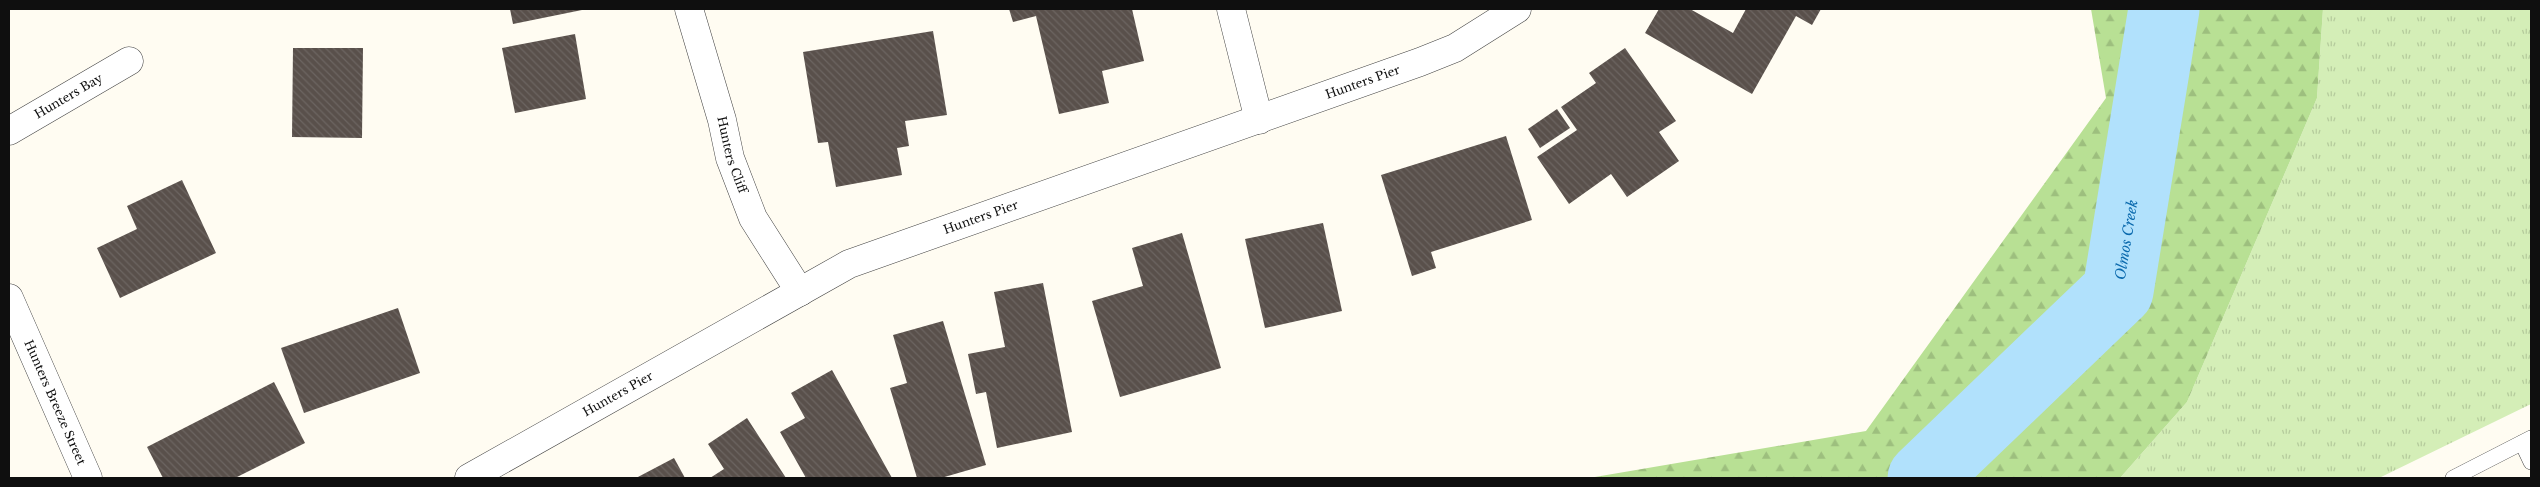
<svg xmlns="http://www.w3.org/2000/svg" width="2540" height="487" font-family="'Libre Baskerville',serif">
<defs>
<pattern id="grass-tufts" width="24" height="20" patternUnits="userSpaceOnUse" patternTransform="scale(1.25)"><rect width="24" height="20" fill="#d4eeb7"/><path d="M3 7l-1-3M5 7V3M7 7l1-3M15 17l-1-3M17 17v-4M19 17l1-3" fill="none" stroke="#b5cb9c"/></pattern>
<pattern id="forest-firs" width="22" height="20" patternUnits="userSpaceOnUse" patternTransform="scale(1.25)"><rect width="22" height="20" fill="#b8e094"/><path d="M5 1l3.5 6h-7zM16 11l3.5 6h-7z" fill="#9dbf7e"/></pattern>
<pattern id="building-back-hatch" width="6" height="6" patternUnits="userSpaceOnUse" patternTransform="scale(1.25)"><rect width="6" height="6" fill="#59504b"/><path d="M-1 5l2 2M0 0l6 6M5-1l2 2" fill="none" stroke="#6c6561"/></pattern>
</defs>
<rect width="100%" height="100%" fill="#fffcf2"/>
<path fill="url(#grass-tufts)" d="M2323 9H2531V404L2379 478H2120L2187 402 2317 98Z"/>
<path fill="url(#forest-firs)" d="M2091 9H2323L2317 98 2187 402 2120 478H1589L1866 431 2106 98Z"/>
<g fill="none" stroke-linecap="round" stroke-linejoin="round">
<path stroke="#b1e1fc" stroke-width="71" id="s1" d="M1923 478 2118 291 2164 9"/>
</g>
<g fill="url(#building-back-hatch)">
<path d="M510 9H582V10L513 24Z"/>
<path d="M1009 9H1132L1144 61 1102 71 1109 103 1059 114 1036 16 1013 22Z"/>
<path d="M1659 9H1690L1733 33 1746 9H1821L1812 25 1796 16 1752 94 1645 33Z"/>
<path d="M933 31 947 115 905 121 909 146 897 148 902 175 836 187 828 142 818 143 803 52Z"/>
<path d="M575 34 586 99 515 113 502 48Z"/>
<path d="M293 48H363L362 138 292 137Z"/>
<path d="M1625 48 1676 121 1659 132 1679 161 1627 197 1611 174 1569 204 1537 157 1577 130 1561 107 1596 83 1589 73Z"/>
<path d="M1557 109 1570 128 1540 148 1528 129Z"/>
<path d="M1506 136 1532 220 1431 252 1436 268 1412 276 1381 175Z"/>
<path d="M182 180 216 253 120 298 97 248 137 229 127 206Z"/>
<path d="M1323 223 1342 311 1265 328 1245 239Z"/>
<path d="M1182 233 1221 368 1120 397 1092 301 1143 286 1132 248Z"/>
<path d="M1043 283 1072 432 997 448 986 392 976 394 968 354 1005 347 994 292Z"/>
<path d="M398 308 420 373 304 413 281 348Z"/>
<path d="M943 321 986 465 941 478H917L890 388 907 383 893 335Z"/>
<path d="M832 370 892 478H806L780 432 805 418 791 393Z"/>
<path d="M274 382 305 443 235 478H163L147 447Z"/>
<path d="M747 418 786 478H710L724 469 708 444Z"/>
<path d="M674 458 685 478H636Z"/>
</g>
<g fill="none" stroke-linecap="round" stroke-linejoin="round">
<defs>
<g id="service">
<path d="M2522 443 2531 462"/>
<path d="M2453 478 2531 438"/>
</g>
<g id="minor">
<path id="s2" d="M689 9 722 120 730 158 753 218 800 292"/>
<path d="M1231 9 1259 120"/>
<path id="s3" d="M9 131 129 61"/>
<path id="s4" d="M9 298 88 478"/>
<path id="s5" d="M469 478 849 264 1420 62 1455 48 1517 9"/>
</g>
</defs>
<use href="#service" stroke="#424242" stroke-width="16"/>
<use href="#minor" stroke="#424242" stroke-width="29"/>
<use href="#service" stroke="#fff" stroke-width="15"/>
<use href="#minor" stroke="#fff" stroke-width="28"/>
</g>
<g text-anchor="middle" stroke-width="5" stroke-linejoin="round" paint-order="stroke">
<g font-size="12" fill="#0f0f0f" stroke="#fff">
<text dy="4" stroke="none"><textPath href="#s5" startOffset="981">Hunters Pier</textPath></text>
<text dy="4" stroke="none"><textPath href="#s3" startOffset="69">Hunters Bay</textPath></text>
<text dy="4" stroke="none"><textPath href="#s2" startOffset="152">Hunters Cliff</textPath></text>
<text dy="4" stroke="none"><textPath href="#s5" startOffset="576">Hunters Pier</textPath></text>
<text dy="4" stroke="none"><textPath href="#s5" startOffset="171">Hunters Pier</textPath></text>
<text dy="4" stroke="none"><textPath href="#s4" startOffset="114">Hunters Breeze Street</textPath></text>
</g>
<g font-size="14" font-style="italic" fill="#0b6aae" stroke="#fff">
<text dy="5" stroke="none"><textPath href="#s1" startOffset="322">Olmos Creek</textPath></text>
</g>
</g>
<rect width="2540" height="487" fill="none" stroke="#0f0f0f" stroke-width="20"/>
</svg>
